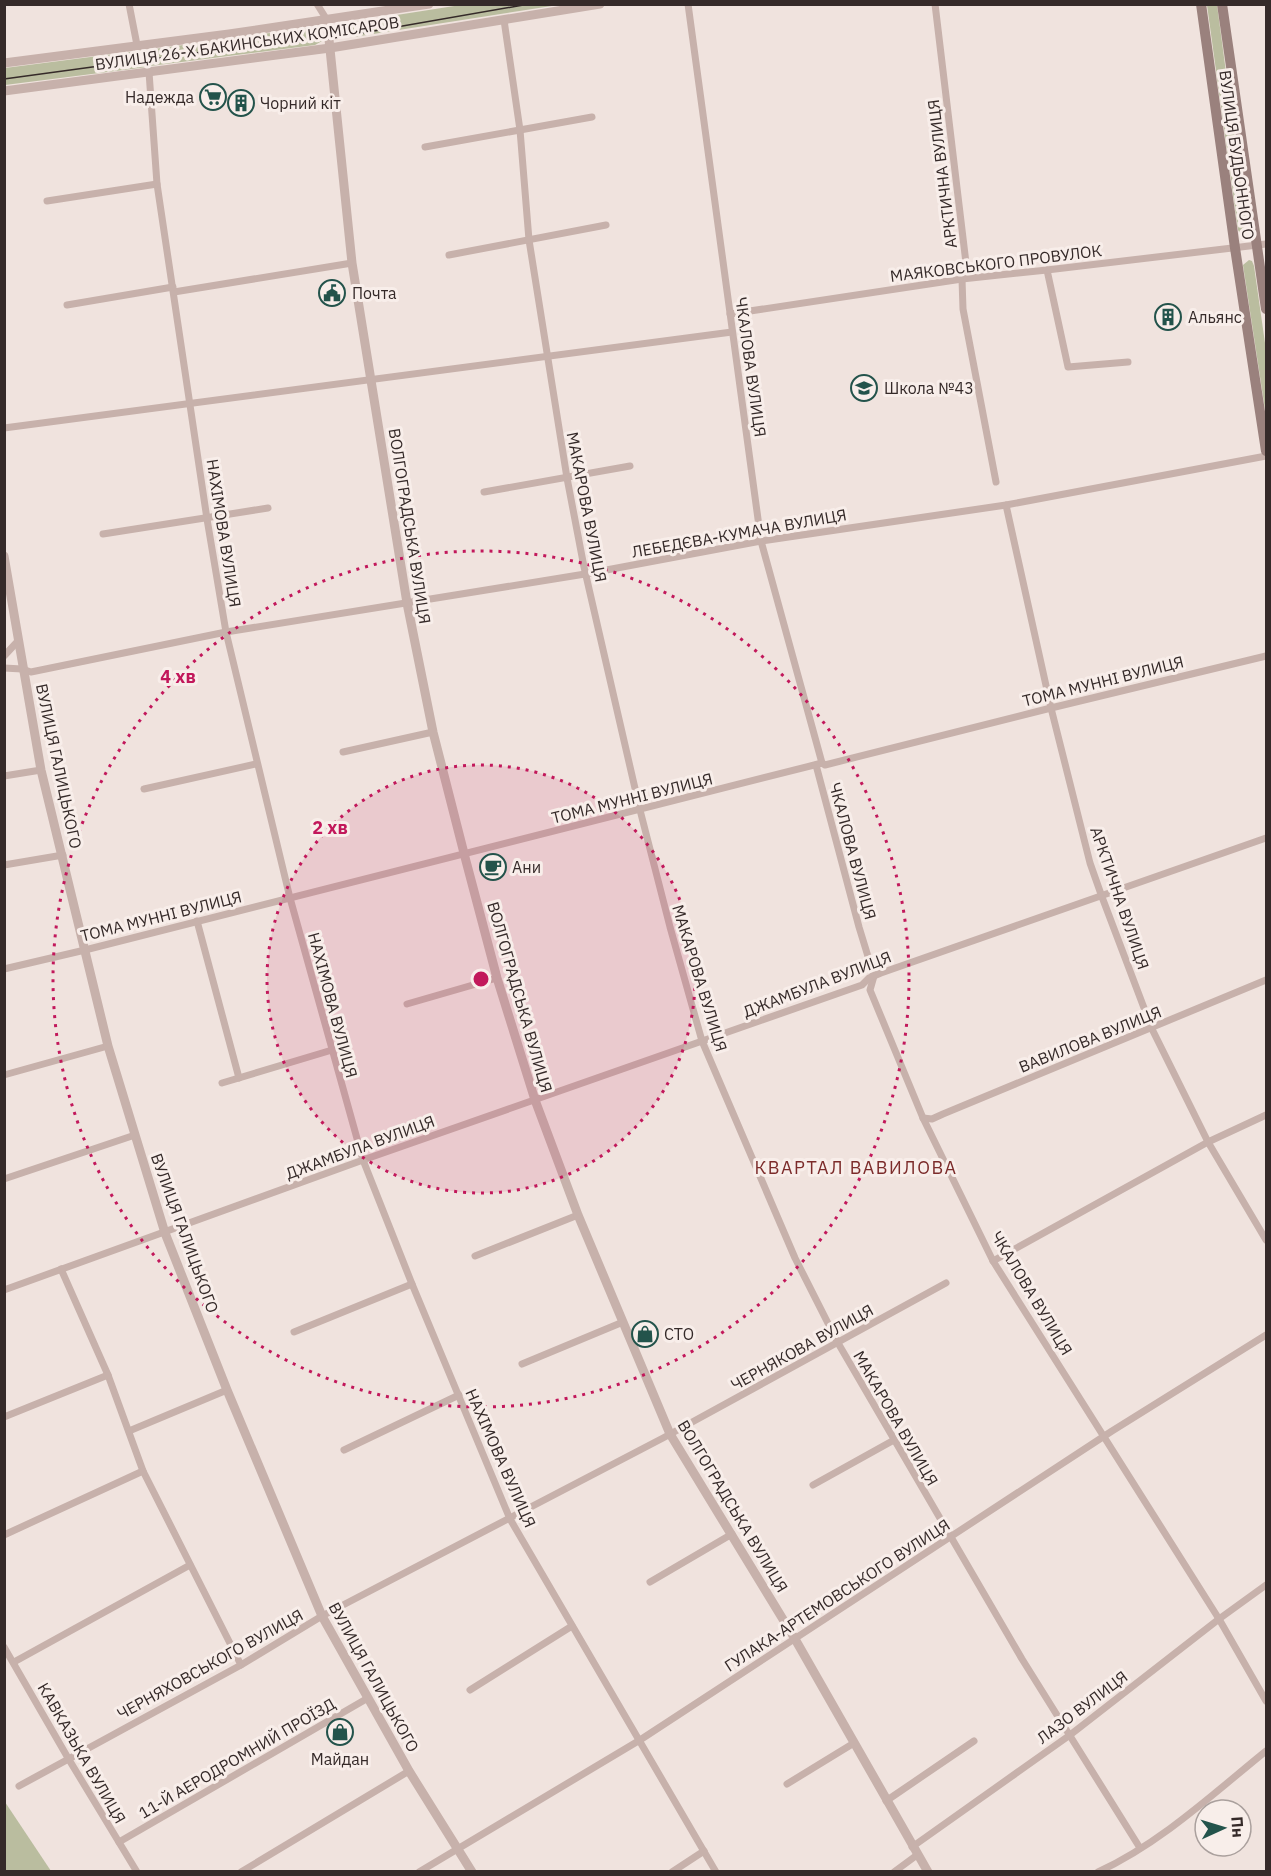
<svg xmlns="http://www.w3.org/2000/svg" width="1271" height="1876" font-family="'IBM Plex Sans',sans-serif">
<rect width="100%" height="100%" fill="#f0e3de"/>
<g fill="#babd9f">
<path d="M467 4 558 5 354 37 345 32 347 27 352 22Z"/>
<path d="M1207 5H1217L1247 229 1243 234 1240 233 1238 230Z"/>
<path d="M313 27 320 28 322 41 315 45 150 66 147 50Z"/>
<path d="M145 50 147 67 5 85V68Z"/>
<path d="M1249 260 1252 261 1254 266 1266 350V416L1243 265Z"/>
<path d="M5 1802 51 1871H5Z"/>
</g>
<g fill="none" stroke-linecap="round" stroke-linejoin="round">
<g stroke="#c7b1ab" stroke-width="7">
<path d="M129 4 137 45"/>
<path d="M317 4 327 20"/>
<path d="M688 4 761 541 822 763"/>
<path d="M935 4 966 263 962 279 963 309 996 482"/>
<path d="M504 20 520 130 529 240 567 478 584 567 640 810 670 927 702 1041 795 1258 838 1343 1022 1659 1140 1848"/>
<path d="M149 72 157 184 207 519 226 632 290 898 363 1160 412 1284 510 1519 716 1872"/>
<path d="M425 147 592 117"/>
<path d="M47 201 157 184"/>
<path d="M449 255 606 225"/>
<path d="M1047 270 1068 367 1128 362"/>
<path d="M174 292 352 263"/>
<path d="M67 305 173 287"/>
<path d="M730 314 962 279 1047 270 1266 244"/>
<path d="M4 428 732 332"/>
<path d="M484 492 630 466"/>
<path d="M1006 505 1051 708 1090 863 1102 897 1152 1029 1208 1142 1266 1240"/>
<path d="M103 534 268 508"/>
<path d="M4 656 18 641"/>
<path d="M4 668 22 669 31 672 226 632 585 574 761 541 1006 505 1266 456"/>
<path d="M343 752 433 732"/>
<path d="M816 765 859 927 874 976 870 990 923 1118 993 1261 1219 1619 1266 1701"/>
<path d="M4 776 41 770"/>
<path d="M144 789 256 764"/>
<path d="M4 865 63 855"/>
<path d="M197 921 239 1078"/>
<path d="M4 969 85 950 822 763 825 765 1051 708 1266 656"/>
<path d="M407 1004 497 978"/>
<path d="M4 1075 108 1046"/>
<path d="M222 1083 332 1050"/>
<path d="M923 1118 932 1119 943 1114 1266 980"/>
<path d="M4 1179 135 1135"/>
<path d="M475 1256 578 1215"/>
<path d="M993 1261 1208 1142 1266 1115"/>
<path d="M61 1269 108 1375 143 1471 241 1665"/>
<path d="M4 1290 363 1160 862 985 869 978 881 973 1266 838"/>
<path d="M294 1332 412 1284"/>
<path d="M522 1364 623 1322"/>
<path d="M4 1417 108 1375"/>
<path d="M129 1431 227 1390"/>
<path d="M344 1450 459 1395"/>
<path d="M813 1485 894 1440"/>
<path d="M4 1535 143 1471"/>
<path d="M650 1582 732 1534"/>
<path d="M4 1647 68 1758 137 1872"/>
<path d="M14 1662 190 1565"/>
<path d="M470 1690 572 1626"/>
<path d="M787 1784 854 1743"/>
<path d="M19 1786 241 1665 322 1616 663 1438 946 1283"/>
<path d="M886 1801 974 1741"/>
<path d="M119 1842 368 1698"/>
<path d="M912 1847 1070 1735 1219 1619 1266 1585"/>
<path d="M241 1872 409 1771"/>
<path d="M419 1872 640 1740 1112 1431 1266 1335"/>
<path d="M672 1872 704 1851"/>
<path d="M894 1872 917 1855"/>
<path d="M1098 1872C1161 1843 1214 1793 1266 1751"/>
</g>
<g stroke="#c7b1ab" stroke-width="9">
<path d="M327 20 352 263 407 603 433 732 466 861 497 978 535 1100 578 1215 670 1434 795 1639 928 1872"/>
<path d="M4 63 229 34 429 4"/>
<path d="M4 91 330 48 600 4"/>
<path d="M4 556 41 770 108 1046 165 1233 227 1390 322 1616 409 1771 472 1872"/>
</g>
<g stroke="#9a817d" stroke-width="10">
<path d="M1201 4 1235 248 1266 451"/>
<path d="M1222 4 1266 309"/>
</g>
<path stroke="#352a29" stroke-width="1.5" d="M4 79 210 51 328 39 529 4"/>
</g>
<circle cx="481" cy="979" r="214" fill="#c2185b" fill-opacity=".12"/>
<g fill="none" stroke="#c2185b" stroke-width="3" stroke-dasharray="3 6">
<circle cx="481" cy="979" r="214"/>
<circle cx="481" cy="979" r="428"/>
</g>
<defs>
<symbol id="supermarket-ring" viewBox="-11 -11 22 22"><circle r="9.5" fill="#f8eeea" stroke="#23534b" stroke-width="1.5"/><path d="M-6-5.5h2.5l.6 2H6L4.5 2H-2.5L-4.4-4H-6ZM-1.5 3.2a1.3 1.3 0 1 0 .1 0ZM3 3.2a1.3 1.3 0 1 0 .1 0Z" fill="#23534b"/></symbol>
<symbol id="building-ring" viewBox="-11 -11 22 22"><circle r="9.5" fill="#f8eeea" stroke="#23534b" stroke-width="1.5"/><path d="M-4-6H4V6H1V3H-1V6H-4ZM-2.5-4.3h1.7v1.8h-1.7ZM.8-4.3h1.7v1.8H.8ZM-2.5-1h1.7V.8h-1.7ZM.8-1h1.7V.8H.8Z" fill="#23534b"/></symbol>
<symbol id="civic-ring" viewBox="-11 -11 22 22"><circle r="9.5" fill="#f8eeea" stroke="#23534b" stroke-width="1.5"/><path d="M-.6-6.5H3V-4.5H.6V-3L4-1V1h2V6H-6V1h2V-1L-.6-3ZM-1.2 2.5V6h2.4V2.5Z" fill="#23534b"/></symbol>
<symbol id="school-ring" viewBox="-11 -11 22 22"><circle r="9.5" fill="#f8eeea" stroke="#23534b" stroke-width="1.5"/><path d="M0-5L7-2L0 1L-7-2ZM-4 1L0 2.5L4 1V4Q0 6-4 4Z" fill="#23534b"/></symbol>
<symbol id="cafe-ring" viewBox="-11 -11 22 22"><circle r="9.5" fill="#f8eeea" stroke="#23534b" stroke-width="1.5"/><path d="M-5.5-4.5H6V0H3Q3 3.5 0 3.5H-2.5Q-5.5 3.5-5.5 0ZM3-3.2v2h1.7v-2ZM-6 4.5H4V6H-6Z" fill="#23534b"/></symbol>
<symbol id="shop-ring" viewBox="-11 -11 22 22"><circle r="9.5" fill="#f8eeea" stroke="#23534b" stroke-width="1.5"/><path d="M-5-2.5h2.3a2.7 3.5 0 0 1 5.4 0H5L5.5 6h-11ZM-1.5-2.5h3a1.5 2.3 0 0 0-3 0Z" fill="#23534b"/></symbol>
</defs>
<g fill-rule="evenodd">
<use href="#supermarket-ring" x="198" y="82" width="30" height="30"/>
<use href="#building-ring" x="226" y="88" width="30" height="30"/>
<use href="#civic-ring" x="317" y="278" width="30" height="30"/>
<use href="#building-ring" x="1153" y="302" width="30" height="30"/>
<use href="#school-ring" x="849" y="373" width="30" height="30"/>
<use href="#cafe-ring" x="478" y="852" width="30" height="30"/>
<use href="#shop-ring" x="630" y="1319" width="30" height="30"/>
<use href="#shop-ring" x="325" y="1717" width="30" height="30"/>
</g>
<g text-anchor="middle" stroke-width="6" stroke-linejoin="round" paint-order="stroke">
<g font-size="16" fill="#352a29" stroke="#f8eeea">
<text transform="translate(247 43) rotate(-8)" y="6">ВУЛИЦЯ 26-Х БАКИНСЬКИХ КОМІСАРОВ</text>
<text transform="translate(1237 155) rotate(82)" y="6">ВУЛИЦЯ БУДЬОННОГО</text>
<text transform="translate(942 174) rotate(-97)" y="6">АРКТИЧНА ВУЛИЦЯ</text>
<text transform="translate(996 263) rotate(-7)" y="6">МАЯКОВСЬКОГО ПРОВУЛОК</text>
<text transform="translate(751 367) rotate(82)" y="6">ЧКАЛОВА ВУЛИЦЯ</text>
<text transform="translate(587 507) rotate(79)" y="6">МАКАРОВА ВУЛИЦЯ</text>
<text transform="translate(410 526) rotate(81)" y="6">ВОЛГОГРАДСЬКА ВУЛИЦЯ</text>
<text transform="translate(224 533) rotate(81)" y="6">НАХІМОВА ВУЛИЦЯ</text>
<text transform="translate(739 533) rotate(-10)" y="6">ЛЕБЕДЄВА-КУМАЧА ВУЛИЦЯ</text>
<text transform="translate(1103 681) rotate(-14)" y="6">ТОМА МУННІ ВУЛИЦЯ</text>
<text transform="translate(59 766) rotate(78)" y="6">ВУЛИЦЯ ГАЛИЦЬКОГО</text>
<text transform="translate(632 798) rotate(-14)" y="6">ТОМА МУННІ ВУЛИЦЯ</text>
<text transform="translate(853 851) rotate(75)" y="6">ЧКАЛОВА ВУЛИЦЯ</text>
<text transform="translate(1120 898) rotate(71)" y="6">АРКТИЧНА ВУЛИЦЯ</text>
<text transform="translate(161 916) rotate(-14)" y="6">ТОМА МУННІ ВУЛИЦЯ</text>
<text transform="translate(700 978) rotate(73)" y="6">МАКАРОВА ВУЛИЦЯ</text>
<text transform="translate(817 984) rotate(-21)" y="6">ДЖАМБУЛА ВУЛИЦЯ</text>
<text transform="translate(520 997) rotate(74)" y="6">ВОЛГОГРАДСЬКА ВУЛИЦЯ</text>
<text transform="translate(333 1005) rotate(75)" y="6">НАХІМОВА ВУЛИЦЯ</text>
<text transform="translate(1090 1039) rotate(-22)" y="6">ВАВИЛОВА ВУЛИЦЯ</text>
<text transform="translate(360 1147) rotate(-20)" y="6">ДЖАМБУЛА ВУЛИЦЯ</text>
<text transform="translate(185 1233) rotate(70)" y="6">ВУЛИЦЯ ГАЛИЦЬКОГО</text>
<text transform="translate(1032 1293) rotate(59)" y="6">ЧКАЛОВА ВУЛИЦЯ</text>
<text transform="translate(802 1347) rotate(-29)" y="6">ЧЕРНЯКОВА ВУЛИЦЯ</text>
<text transform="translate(896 1418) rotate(60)" y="6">МАКАРОВА ВУЛИЦЯ</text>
<text transform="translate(501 1458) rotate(66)" y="6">НАХІМОВА ВУЛИЦЯ</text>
<text transform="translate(733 1506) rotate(59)" y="6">ВОЛГОГРАДСЬКА ВУЛИЦЯ</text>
<text transform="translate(837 1595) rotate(-33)" y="6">ГУЛАКА-АРТЕМОВСЬКОГО ВУЛИЦЯ</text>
<text transform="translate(210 1664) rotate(-29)" y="6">ЧЕРНЯХОВСЬКОГО ВУЛИЦЯ</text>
<text transform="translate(374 1677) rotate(61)" y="6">ВУЛИЦЯ ГАЛИЦЬКОГО</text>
<text transform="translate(1082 1707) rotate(-37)" y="6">ЛАЗО ВУЛИЦЯ</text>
<text transform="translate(82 1753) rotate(60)" y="6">КАВКАЗЬКА ВУЛИЦЯ</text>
<text transform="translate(237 1758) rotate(-30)" y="6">11-Й АЕРОДРОМНИЙ ПРОЇЗД</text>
</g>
<g font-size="16" fill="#352a29" stroke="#f8eeea" text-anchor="start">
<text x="194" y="103" text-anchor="end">Надежда</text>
<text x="260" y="109">Чорний кіт</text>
<text x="352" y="299">Почта</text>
<text x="1188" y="323">Альянс</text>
<text x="884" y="394">Школа №43</text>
<text x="512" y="873">Ани</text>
<text x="664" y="1340">СТО</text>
<text x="340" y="1765" text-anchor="middle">Майдан</text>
</g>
<g font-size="18" letter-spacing="1.5" fill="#7c2c2b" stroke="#f8eeea">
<text x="856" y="1174">КВАРТАЛ ВАВИЛОВА</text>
</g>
</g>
<circle cx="481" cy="979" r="9" fill="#c2185b" stroke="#f8eeea" stroke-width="3"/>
<g font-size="18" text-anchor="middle" font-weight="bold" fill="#c2185b" stroke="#f8eeea" stroke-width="6" stroke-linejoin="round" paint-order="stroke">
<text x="178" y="683">4 хв</text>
<text x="330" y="834">2 хв</text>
</g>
<rect width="1271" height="1876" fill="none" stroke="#352a29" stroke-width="12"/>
<g transform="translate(1223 1828) rotate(86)"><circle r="28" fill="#f8eeea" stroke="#aaa09d" stroke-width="1.5"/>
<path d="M0-4.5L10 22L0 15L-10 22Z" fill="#23534b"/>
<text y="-9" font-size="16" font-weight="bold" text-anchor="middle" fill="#352a29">Пн</text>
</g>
</svg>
